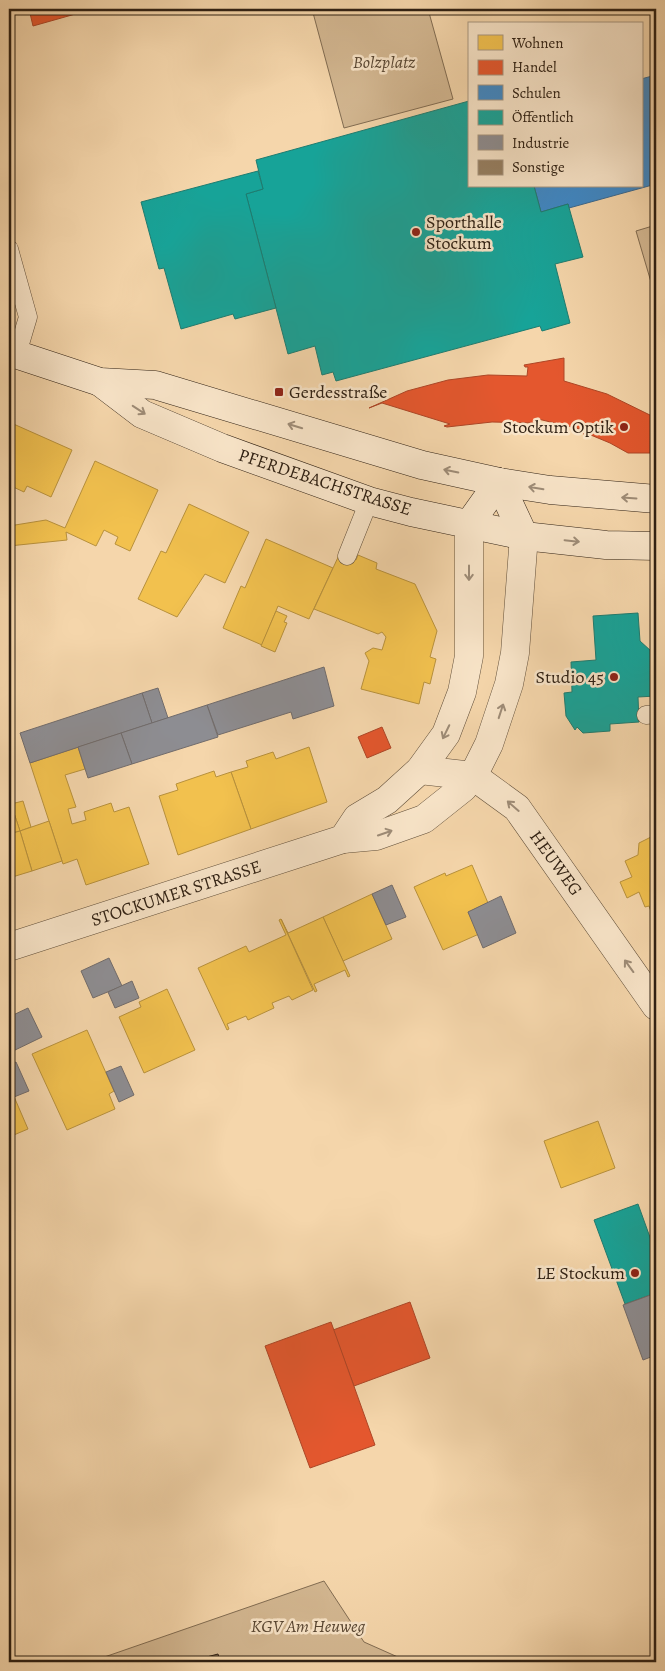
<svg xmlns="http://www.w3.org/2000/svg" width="665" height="1671" font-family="Alegreya,serif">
<rect width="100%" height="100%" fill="#f5d6ab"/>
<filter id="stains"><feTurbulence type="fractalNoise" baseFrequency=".004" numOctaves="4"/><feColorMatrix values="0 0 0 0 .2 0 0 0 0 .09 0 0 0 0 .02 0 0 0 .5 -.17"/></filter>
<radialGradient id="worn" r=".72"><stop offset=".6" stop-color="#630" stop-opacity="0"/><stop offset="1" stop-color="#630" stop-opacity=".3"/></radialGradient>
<g fill="#d3b791" stroke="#816c52">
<path d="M312 9H428L453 99 344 128Z"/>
<path d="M656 225V299L636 231Z"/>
<path d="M324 1581 364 1642 409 1662H90Z"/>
</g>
<g fill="#f2c14e" stroke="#b8913c">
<path d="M9 422 72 450 51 497 27 486 24 492 9 485Z"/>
<path d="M95 461 158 490 130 551 115 544 118 537 104 530 96 546 66 532 67 540 9 546V526L46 520 65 528Z"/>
<path d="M189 504 249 532 225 583 205 574 177 617 138 599 161 551 166 553Z"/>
<path d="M266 539 333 568 309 619 278 606 262 645 223 628 241 586 245 588Z"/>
<path d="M340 553 356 560 358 555 377 563 376 569 415 584 437 631 430 657 436 659 430 684 424 682 419 704 361 689 369 661 365 653 373 648 382 650 386 637 382 632 378 634 314 609Z"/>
<path d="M276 611 287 616 284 622 287 623 275 652 261 646Z"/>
<path d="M78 747 85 769 65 775 76 807 68 809 72 824 86 820 84 812 111 803 114 812 129 807 149 864 86 885 77 859 63 864 30 763Z"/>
<path d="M309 747 327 802 251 829 231 772 248 767 246 761 273 752 276 759Z"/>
<path d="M214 771 216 777 231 772 251 829 178 855 159 796 178 790 176 784Z"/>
<path d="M23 801 31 827 20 831 11 804Z"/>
<path d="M11 804 20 831 9 834V805Z"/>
<path d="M49 821 62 861 32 871 20 831Z"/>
<path d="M20 831 32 871 9 878V834Z"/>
<path d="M651 837 656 841V925L649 906 645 907 639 892 627 898 620 882 632 877 625 861 638 855 639 843Z"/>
<path d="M472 865 488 903 468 912 479 934 443 950 414 887 445 873 446 876Z"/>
<path d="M372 894 392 939 343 961 323 917Z"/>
<path d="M323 917 350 976 348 977 345 970 314 984 317 991 315 992 281 919 288 933Z"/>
<path d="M281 919 313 990 292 1000 289 996 272 1003 274 1008 248 1020 246 1016 227 1024 229 1029 227 1030 198 968 246 946 249 952 286 935 279 920Z"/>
<path d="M167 989 195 1050 144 1073 119 1017 141 1007 139 1002Z"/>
<path d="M87 1030 114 1091 109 1094 115 1109 67 1130 32 1054Z"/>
<path d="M9 1085 28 1129 9 1137Z"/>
<path d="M598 1121 615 1168 561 1188 544 1141Z"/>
</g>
<g fill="#e4572e" stroke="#ae4626">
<path d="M29 9H86V11L33 26Z"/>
<path d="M564 358V381L607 394 656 418V450H651V453H628L610 443 586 433 583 434 584 430 538 419V423L492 422 447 427 444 426 450 424 382 403 369 408 407 391 448 380 488 375 527 376 528 367H525L524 365Z"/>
<path d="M382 727 391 748 367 758 358 737Z"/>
<path d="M410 1302 430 1358 354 1386 333 1330Z"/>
<path d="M331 1322 375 1445 310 1468 265 1346Z"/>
</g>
<path fill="#3f88c5" stroke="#3a6990" d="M656 75V184L569 208 568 204 541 212 534 186H641V79Z"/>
<g fill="#17a398" stroke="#1e7c70">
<path d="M469 101V186H534L541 212 568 204 583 257 555 264 570 323 542 331 540 326 336 381 333 372 322 375 315 346 288 354 246 194 263 189 256 160Z"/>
<path d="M258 171 263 189 246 194 276 308 235 319 233 314 181 329 164 268 159 269 141 202Z"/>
<path d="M638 613 640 641 651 651H656V696L638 697 639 722 610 724V731L583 733 577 727 575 730 566 716 564 693 572 692 571 662 596 660 593 616Z"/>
<path d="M638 1204 656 1254V1293L625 1304 594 1220Z"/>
</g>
<g fill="#8d8d92" stroke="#716c6c">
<path d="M324 667 334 706 293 719 291 712 218 735 207 705Z"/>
<path d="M158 688 168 718 152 723 142 693Z"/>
<path d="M142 693 152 723 30 763 20 733Z"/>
<path d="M207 705 218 737 132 764 121 733Z"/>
<path d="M121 733 132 764 88 778 78 747Z"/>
<path d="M392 885 406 917 386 925 372 894Z"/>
<path d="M501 896 516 933 483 948 468 912Z"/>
<path d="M109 958 122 986 93 998 81 971Z"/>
<path d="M132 981 139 998 115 1008 108 992Z"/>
<path d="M28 1008 42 1037 11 1052 9 1046V1017Z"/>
<path d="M16 1062 29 1091 14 1097 9 1085V1065Z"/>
<path d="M121 1066 134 1095 119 1102 106 1072Z"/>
<path d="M656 1293V1355L643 1360 623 1305Z"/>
</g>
<path fill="#967f62" stroke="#2f2013" d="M218 1654 220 1661 223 1662H200L199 1659Z"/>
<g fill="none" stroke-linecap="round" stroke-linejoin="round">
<defs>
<g id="service">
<path d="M9 249 28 317 17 354"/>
<path d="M347 556 369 501"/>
<path d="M646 715 656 714"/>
</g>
<g id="minor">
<path d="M420 770 473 776 517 808 656 1006"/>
<path d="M343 839 357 818 387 800 420 770 446 734 462 692 469 656V524"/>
<path d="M9 947 343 839 376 836 424 819 463 788 473 776 489 744 509 684 515 653 524 536"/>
</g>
<g id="secondary">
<path d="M9 352 100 382 155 385 422 465 499 482 550 490 656 499"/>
<path d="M100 382 142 414 222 448 369 501 411 512 524 536 606 545 656 546"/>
<path d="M499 482 524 536"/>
<path d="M469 524 499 482"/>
</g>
</defs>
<use href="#service" stroke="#604e39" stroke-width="19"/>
<use href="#minor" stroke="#604e39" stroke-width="29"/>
<use href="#secondary" stroke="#2f2013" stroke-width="29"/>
<use href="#service" stroke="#f8e4c8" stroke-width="18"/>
<use href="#minor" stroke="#f8e4c8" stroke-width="28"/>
<use href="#secondary" stroke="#f8e4c8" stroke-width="28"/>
</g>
<defs><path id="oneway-shaft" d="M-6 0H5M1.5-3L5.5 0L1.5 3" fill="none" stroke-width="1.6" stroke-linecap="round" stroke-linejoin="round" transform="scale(1.25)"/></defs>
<g stroke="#9e8c77">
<use href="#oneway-shaft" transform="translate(139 410) rotate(33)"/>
<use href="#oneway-shaft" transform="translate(295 426) rotate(-163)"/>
<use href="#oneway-shaft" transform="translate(451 471) rotate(-168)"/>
<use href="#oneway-shaft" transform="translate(536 488) rotate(-171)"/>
<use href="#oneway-shaft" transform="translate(629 498) rotate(-176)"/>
<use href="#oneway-shaft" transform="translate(572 541) rotate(6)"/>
<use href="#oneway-shaft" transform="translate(469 573) rotate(90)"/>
<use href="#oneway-shaft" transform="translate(501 711) rotate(-72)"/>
<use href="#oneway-shaft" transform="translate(446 732) rotate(116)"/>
<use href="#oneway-shaft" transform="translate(513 806) rotate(-139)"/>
<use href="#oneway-shaft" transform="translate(385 833) rotate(-19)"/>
<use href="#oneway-shaft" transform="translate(629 966) rotate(-126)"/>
</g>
<g fill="#8f2418" stroke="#f8e4c8" stroke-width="2">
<circle cx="416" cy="232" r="5"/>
<rect x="274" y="387" width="10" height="10" rx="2.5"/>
<circle cx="624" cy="427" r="5"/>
<circle cx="614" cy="677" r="5"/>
<circle cx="635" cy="1273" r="5"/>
</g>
<g text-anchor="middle" stroke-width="5" stroke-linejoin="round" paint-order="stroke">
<g font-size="18" font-style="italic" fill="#584632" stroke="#f8e4c8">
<text x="384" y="68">Bolzplatz</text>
<text x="308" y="1632">KGV Am Heuweg</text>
</g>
<g font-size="18" fill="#2f2013" stroke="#f8e4c8" text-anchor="end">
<text x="426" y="228" text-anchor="start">Sporthalle<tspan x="426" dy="21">Stockum</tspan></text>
<text x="289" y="398" text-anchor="start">Gerdesstraße</text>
<text x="614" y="433">Stockum Optik</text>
<text x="604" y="683">Studio 45</text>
<text x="625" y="1279">LE Stockum</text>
</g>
<g font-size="18" fill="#2f2013" stroke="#f8e4c8">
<text transform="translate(325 482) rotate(18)" y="6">PFERDEBACHSTRASSE</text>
<text transform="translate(556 863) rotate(54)" y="6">HEUWEG</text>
<text transform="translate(176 893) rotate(-18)" y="6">STOCKUMER STRASSE</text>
</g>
</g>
<rect width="665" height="1671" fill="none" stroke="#f5d6ab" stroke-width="30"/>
<rect x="10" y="10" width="645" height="1651" fill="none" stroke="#2f2013" stroke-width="2.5"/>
<rect x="15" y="15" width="635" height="1641" fill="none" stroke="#2f2013"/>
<rect x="468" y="22" width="175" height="165" fill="#f8e4c8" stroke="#a89680"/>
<rect x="478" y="35" width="25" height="15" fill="#f2c14e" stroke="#a89680"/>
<text x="512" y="48" font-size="15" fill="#2f2013">Wohnen</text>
<rect x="478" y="60" width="25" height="15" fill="#e4572e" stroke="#a89680"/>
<text x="512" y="72" font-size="15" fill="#2f2013">Handel</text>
<rect x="478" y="85" width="25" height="15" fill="#3f88c5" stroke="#a89680"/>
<text x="512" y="98" font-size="15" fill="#2f2013">Schulen</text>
<rect x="478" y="110" width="25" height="15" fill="#17a398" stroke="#a89680"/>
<text x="512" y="122" font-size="15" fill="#2f2013">Öffentlich</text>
<rect x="478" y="135" width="25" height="15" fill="#8d8d92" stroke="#a89680"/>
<text x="512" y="148" font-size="15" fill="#2f2013">Industrie</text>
<rect x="478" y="160" width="25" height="15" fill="#967f62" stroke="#a89680"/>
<text x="512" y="172" font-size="15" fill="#2f2013">Sonstige</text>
<rect width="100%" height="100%" filter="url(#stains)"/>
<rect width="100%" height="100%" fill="url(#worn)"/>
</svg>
